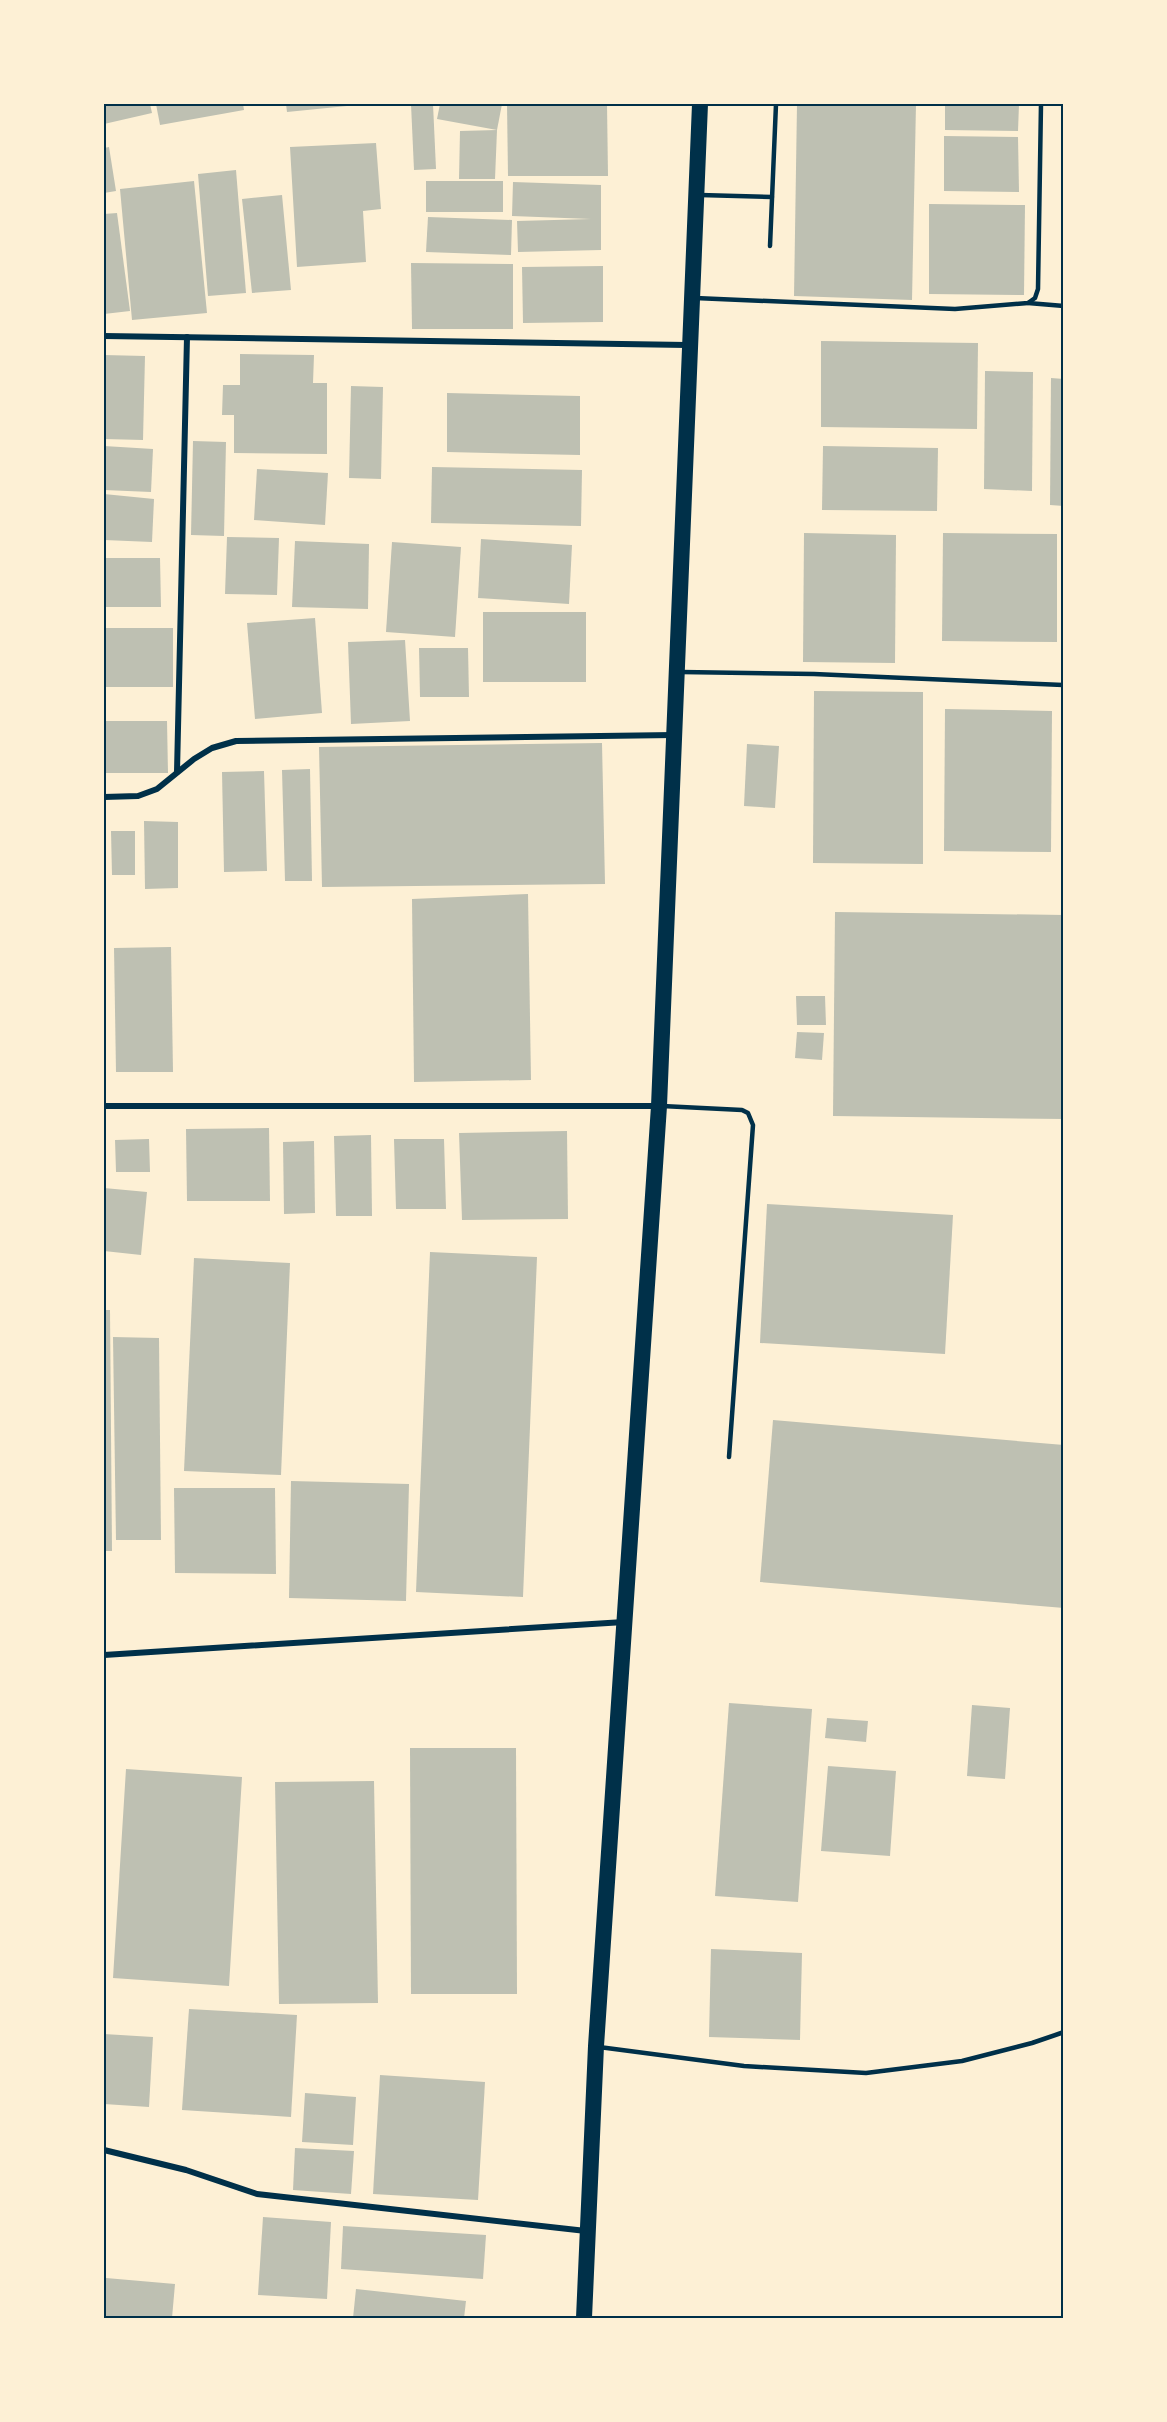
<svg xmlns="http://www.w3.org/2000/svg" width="1167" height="2422" font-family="'PT Sans Narrow',sans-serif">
<rect width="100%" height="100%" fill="#fdf0d5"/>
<g fill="#bec0b2">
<path d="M104 104H150L152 113 104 124Z"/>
<path d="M156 104H243L244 110 160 125Z"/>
<path d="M286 104H357V105L287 112Z"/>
<path d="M411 104H433L436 169 414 170Z"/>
<path d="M440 104H502L497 130 437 119Z"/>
<path d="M507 104H607L608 176H508Z"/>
<path d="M797 104H916L912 300 794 296Z"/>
<path d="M945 104H1019L1018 131 945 130Z"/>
<path d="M497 130 495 179H459L460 131Z"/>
<path d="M944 136 1018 137 1019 192 944 191Z"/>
<path d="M376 143 381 209 363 211 366 262 297 267 290 147Z"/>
<path d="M109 147 116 191 104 193V148Z"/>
<path d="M236 170 246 293 208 296 198 174Z"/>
<path d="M194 181 207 313 132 320 120 189Z"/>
<rect x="426" y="181" width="77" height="31"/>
<path d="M513 182 601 185V250L518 252 517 221 591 219 512 216Z"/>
<path d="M282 195 291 290 252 293 242 199Z"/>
<path d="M929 204 1025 205 1024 295 929 294Z"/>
<path d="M117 213 130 311 104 314V214Z"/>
<path d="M428 217 512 220 511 255 426 252Z"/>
<path d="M411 263 513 264V329H412Z"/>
<path d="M603 266V322L523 323 522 267Z"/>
<path d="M821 341 978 343 977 429 821 427Z"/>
<path d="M240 354 314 355 313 383H327V454L234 453V415H222L223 385H240Z"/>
<path d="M104 355 145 356 143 440 104 439Z"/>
<path d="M985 371 1033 372 1032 491 984 489Z"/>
<path d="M1051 378 1064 379V506L1050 505Z"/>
<path d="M351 386 383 387 381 479 349 478Z"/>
<path d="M447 393 580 396V455L447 452Z"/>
<path d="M193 441 226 442 224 536 191 535Z"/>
<path d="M104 446 153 449 151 492 104 490Z"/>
<path d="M823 446 938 448 937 511 822 510Z"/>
<path d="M432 467 582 470 581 526 431 523Z"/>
<path d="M257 469 328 473 325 525 254 520Z"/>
<path d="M104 494 154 499 152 542 104 540Z"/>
<path d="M804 533 896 535 895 663 803 662Z"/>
<path d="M943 533 1057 534V642L942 641Z"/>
<path d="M227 537 279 538 277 595 225 594Z"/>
<path d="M481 539 572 545 569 604 478 598Z"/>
<path d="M295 541 369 544 368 609 292 607Z"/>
<path d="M392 542 461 547 455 637 386 632Z"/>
<path d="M104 558H160L161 607H104Z"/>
<rect x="483" y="612" width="103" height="70"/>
<path d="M315 618 322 713 255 719 247 623Z"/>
<rect x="104" y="628" width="69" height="59"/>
<path d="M405 640 410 721 351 724 348 642Z"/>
<path d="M419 648H468L469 697H420Z"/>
<path d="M814 691 923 692V864L813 863Z"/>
<path d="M945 709 1052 711 1051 852 944 851Z"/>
<path d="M104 721H167L168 773H104Z"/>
<path d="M602 743 605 884 322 887 319 747Z"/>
<path d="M747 744 779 746 775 808 744 806Z"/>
<path d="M310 769 312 881H285L282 770Z"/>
<path d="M264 771 267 871 224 872 222 772Z"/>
<path d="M144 821 178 822V888L145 889Z"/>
<path d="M111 831H135V875H112Z"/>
<path d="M528 894 531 1080 414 1082 412 899Z"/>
<path d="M835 912 1064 915V1119L833 1116Z"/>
<path d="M171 947 173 1072H116L114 948Z"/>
<path d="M796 996H825L826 1025H797Z"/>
<path d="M797 1032 824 1033 822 1060 795 1058Z"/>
<path d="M269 1128 270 1201H187L186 1129Z"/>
<path d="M567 1131 568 1219 462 1220 459 1133Z"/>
<path d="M371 1135 372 1216H336L334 1136Z"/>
<path d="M149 1139 150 1172H116L115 1140Z"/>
<path d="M394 1139H444L446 1209H396Z"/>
<path d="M314 1141 315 1213 284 1214 283 1142Z"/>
<path d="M104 1188 147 1192 141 1255 104 1251Z"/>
<path d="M767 1204 953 1215 945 1354 760 1343Z"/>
<path d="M430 1252 537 1257 523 1597 416 1592Z"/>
<path d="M194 1258 290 1263 281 1475 184 1471Z"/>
<path d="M104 1310H110L112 1551H104Z"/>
<path d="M113 1337 159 1338 161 1540H116Z"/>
<path d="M773 1420 1064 1445V1608L760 1582Z"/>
<path d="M291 1481 409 1484 406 1601 289 1598Z"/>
<path d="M174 1488H275L276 1574 175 1573Z"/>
<path d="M729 1703 812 1709 798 1902 715 1896Z"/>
<path d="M972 1705 1010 1708 1005 1779 967 1776Z"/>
<path d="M827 1718 868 1721 866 1742 825 1738Z"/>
<path d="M410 1748H516L517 1994H411Z"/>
<path d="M828 1766 896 1771 890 1856 821 1851Z"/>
<path d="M126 1769 242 1777 229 1986 113 1978Z"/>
<path d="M374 1781 378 2003 279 2004 275 1782Z"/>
<path d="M711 1949 802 1953 800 2040 709 2037Z"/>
<path d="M189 2009 297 2015 291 2117 182 2110Z"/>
<path d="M104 2034 153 2037 149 2107 104 2104Z"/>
<path d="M380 2075 485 2082 478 2200 373 2194Z"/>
<path d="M305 2093 356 2097 353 2145 302 2142Z"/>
<path d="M295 2148 354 2151 351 2194 293 2190Z"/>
<path d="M263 2217 331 2222 327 2299 258 2295Z"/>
<path d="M343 2226 486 2235 483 2279 341 2269Z"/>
<path d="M106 2278 175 2284 172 2318H104Z"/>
<path d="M356 2289 466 2301 464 2318H353Z"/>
</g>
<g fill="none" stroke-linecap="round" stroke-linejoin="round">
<g stroke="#003049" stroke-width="4.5">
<path d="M700 195 772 197"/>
<path d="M770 246 776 104"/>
<path d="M695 298 955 309 1028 303 1035 298 1038 289 1041 104"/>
<path d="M1028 303 1064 306"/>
<path d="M681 672 814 674 1063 685"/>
<path d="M662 1106 742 1110 748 1113 753 1125 729 1457"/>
<path d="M599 2047 744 2066 866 2073 962 2061 1032 2043 1064 2032"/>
</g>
<g stroke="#003049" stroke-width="6">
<path d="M104 336 687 345"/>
<path d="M177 772 187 337"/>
<path d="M104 797 138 796 157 789 194 759 212 748 236 741 674 735"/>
<path d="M104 1106H659"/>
<path d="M104 1655 624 1622"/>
<path d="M104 2150 186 2170 257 2194 586 2231"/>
</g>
<path stroke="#003049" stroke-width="16" d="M584 2318 596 2046 659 1106 700 104"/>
</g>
<rect width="1167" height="2422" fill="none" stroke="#fdf0d5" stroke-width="210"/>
<rect x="105" y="105" width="957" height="2212" fill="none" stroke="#003049" stroke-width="2"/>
</svg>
